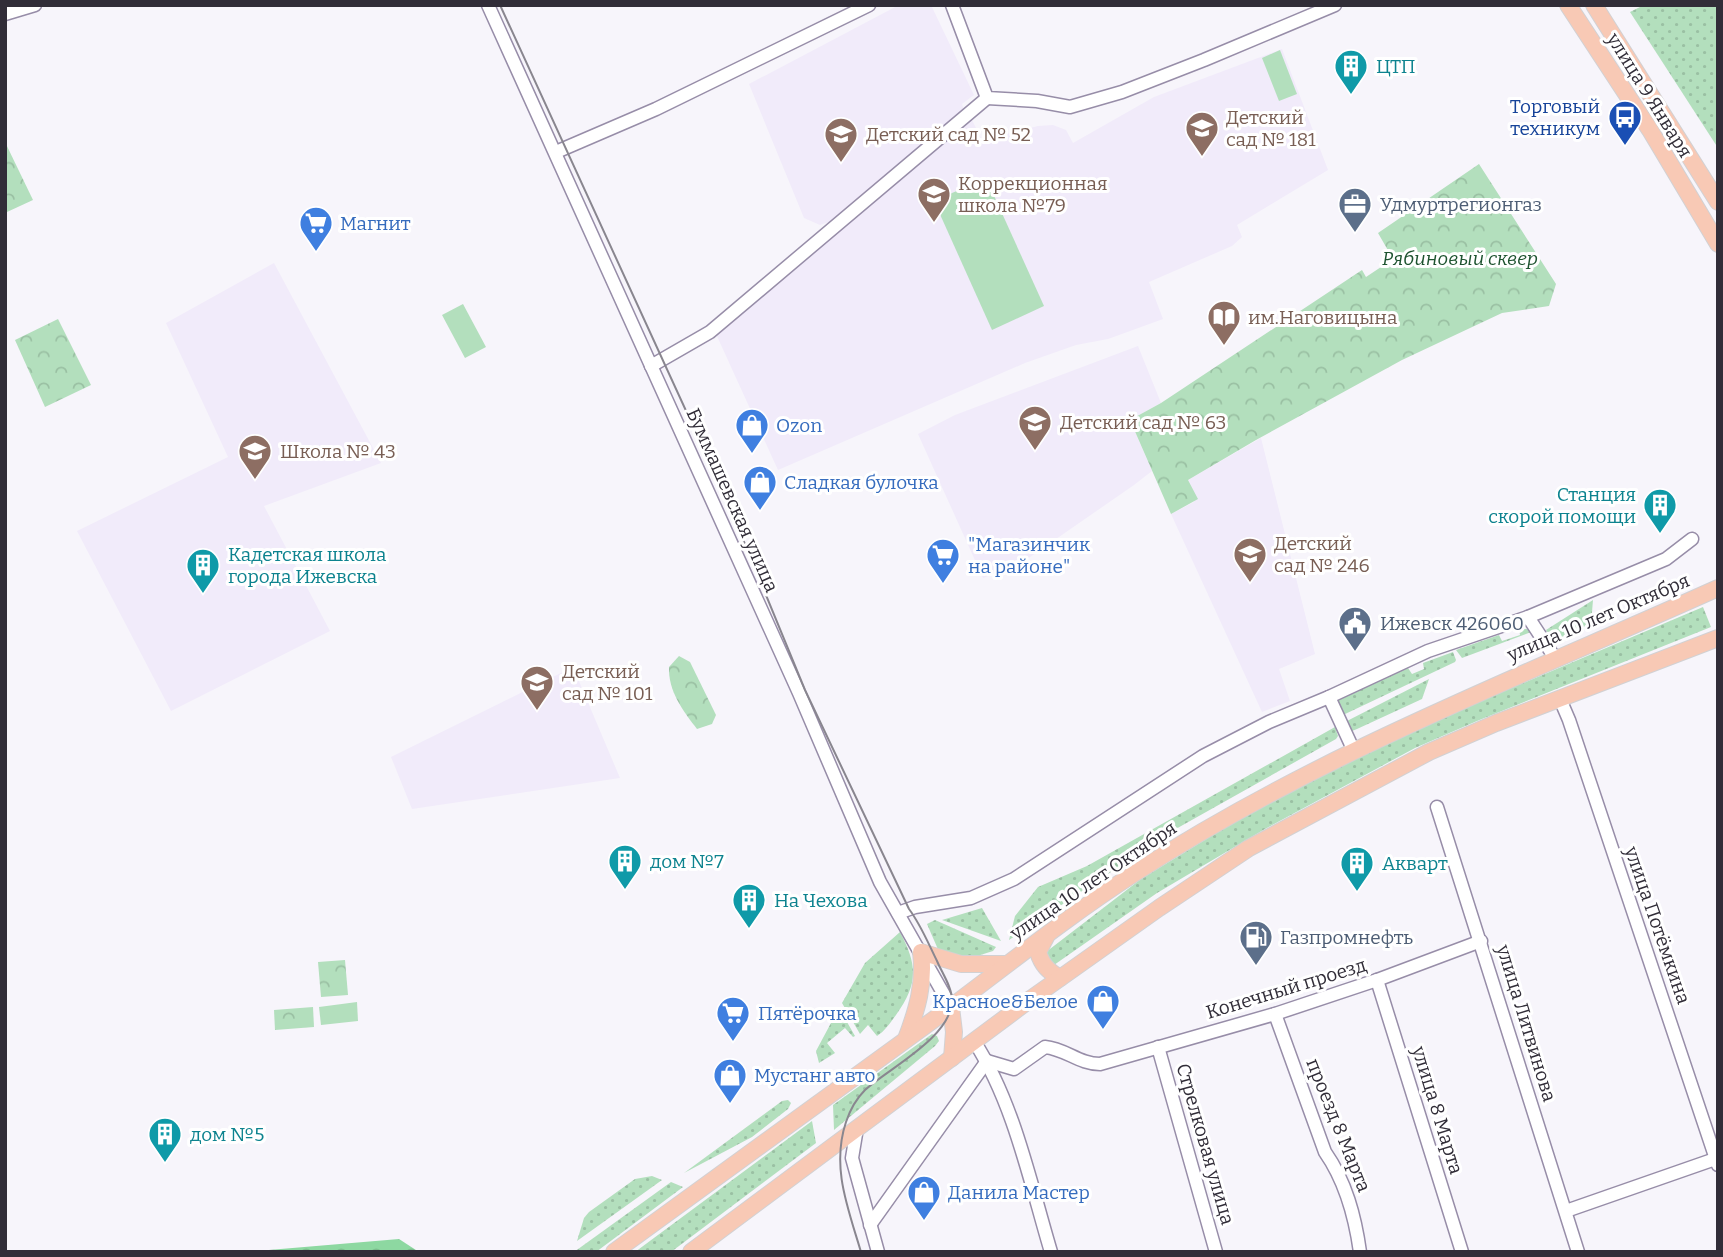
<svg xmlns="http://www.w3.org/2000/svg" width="1723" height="1257" font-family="Bitter,serif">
<defs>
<pattern id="grass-dots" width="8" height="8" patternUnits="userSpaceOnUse" patternTransform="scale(1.75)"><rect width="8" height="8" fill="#b3dfbd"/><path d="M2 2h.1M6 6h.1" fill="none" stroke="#9ac0a3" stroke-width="1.8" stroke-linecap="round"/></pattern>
<pattern id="forest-crowns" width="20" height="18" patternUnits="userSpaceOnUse" patternTransform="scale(1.75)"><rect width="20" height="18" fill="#8dd8a1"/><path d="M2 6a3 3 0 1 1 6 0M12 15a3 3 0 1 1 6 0" fill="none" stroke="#7aba8b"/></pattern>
<pattern id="park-crowns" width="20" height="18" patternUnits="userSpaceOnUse" patternTransform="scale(1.75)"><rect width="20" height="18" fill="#b3dfbd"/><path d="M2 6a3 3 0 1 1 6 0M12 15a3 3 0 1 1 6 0" fill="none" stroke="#9ac0a3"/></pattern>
</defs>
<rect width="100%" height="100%" fill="#f7f5fb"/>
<g fill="#f1ebfa">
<path d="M899 5H931L974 95 962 104 964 110 834 220 820 225 804 218 749 84Z"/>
<path d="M1282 49 1328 170 1237 225 1242 237 1232 246 1149 282 1163 319 1108 339 1076 345 1025 363 778 470 716 334 972 120 982 140 1038 126 1053 125 1066 130 1073 143 1154 97Z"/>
<path d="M274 263 381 463 264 506 330 631 171 711 77 531 228 457 166 323Z"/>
<path d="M1138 346 1161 403 1130 420 1152 471 1134 485 1020 564 983 578 918 434 955 415Z"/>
<path d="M1261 438 1315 654 1279 669 1290 701 1262 712 1171 514 1194 502 1188 480Z"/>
<path d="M573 667 620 778 412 809 391 757Z"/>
</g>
<g fill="url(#grass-dots)">
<path d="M1644 5H1718V148L1630 12Z"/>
<path d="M1593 600 1591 624 1556 640 1549 636 1546 630Z"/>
<path d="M1703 607 1711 627 1477 721 1415 748 1265 829 1157 893 1054 965 1047 960 1046 952 1141 879 1262 805 1412 730Z"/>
<path d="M1519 629H1527L1531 632 1462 658 1456 650 1499 635 1502 641 1520 635Z"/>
<path d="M1453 652 1456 660 1455 662 1343 715 1336 699 1408 668 1412 674 1424 669 1423 663Z"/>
<path d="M1429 679 1422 699 1357 729 1352 731 1345 722Z"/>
<path d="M1335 727 1338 736 1336 739 1174 830 1009 940 1015 916 1038 887 1087 866Z"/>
<path d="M982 908 1001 941 942 920Z"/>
<path d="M935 920 996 947 993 951 971 958 940 954 927 924Z"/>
<path d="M900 932C918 966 918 984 896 1015 890 1023 885 1031 877 1036L868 1025 860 1034 842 1003 865 963Z"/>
<path d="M839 1008 855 1036 853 1037 845 1028 827 1043 835 1053 819 1063 816 1051Z"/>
<path d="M932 1034 937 1036 939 1041 935 1046 834 1130 833 1105Z"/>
<path d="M788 1100 791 1103 788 1109 752 1137 684 1173 782 1101Z"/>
<path d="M812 1121 816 1143 671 1252H635Z"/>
<path d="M652 1176 662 1180 577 1241 584 1218 589 1212 635 1179Z"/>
<path d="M671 1182 683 1187 596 1252H574Z"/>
</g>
<path fill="url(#forest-crowns)" d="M399 1239 419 1252H244Z"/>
<g fill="url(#park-crowns)">
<path d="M5 142 33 200 7 212 5 208Z"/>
<path d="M1479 164 1556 284 1549 306 1502 313 1402 360 1256 440 1188 480 1198 499 1171 514 1130 420 1161 403 1362 270 1366 277 1393 259 1378 233Z"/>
<path d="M58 319 91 385 45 407 15 340Z"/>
<path d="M679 656 690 662 716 715 712 724 697 729C683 711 668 691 669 667Z"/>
<path d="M345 960 348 995 321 997 318 962Z"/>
<path d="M313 1007 314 1027 275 1030 274 1010Z"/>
</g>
<g fill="#b3dfbd">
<path d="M1280 50 1297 94 1279 101 1262 58Z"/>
<path d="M986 178 1044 306 992 330 934 201Z"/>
<path d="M463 304 486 347 465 358 442 315Z"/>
<path d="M357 1002 358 1021 321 1025 319 1007Z"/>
</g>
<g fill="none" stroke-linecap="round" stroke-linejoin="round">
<defs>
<g id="minor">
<path d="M488 5 799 693 880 882 951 1007"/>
<path d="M952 5 987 98 1037 101 1070 107 1122 92 1204 60 1335 5"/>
<path d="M5 14 35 5"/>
<path d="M556 152 656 109 869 5"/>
<path d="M651 366 710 332 987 98"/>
<path d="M1528 617 1555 658"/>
<path d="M1329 697 1353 749"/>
<path d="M1560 699 1569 720 1718 1165"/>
<path d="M1437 807 1578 1252"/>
<path d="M898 913 915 907 971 898 1014 879 1203 756 1269 722 1329 697 1428 651 1528 617 1666 559 1692 539"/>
<path d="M1377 980 1462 1252"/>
<path d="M1275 1014 1325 1152C1346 1182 1355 1216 1360 1252"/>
<path d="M974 1041C1014 1103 1030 1182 1051 1252"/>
<path d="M1158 1047 1216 1252"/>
<path d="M987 1061 1014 1069 1045 1047C1066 1049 1079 1064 1100 1064L1275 1014 1377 980 1481 941"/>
<path d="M857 1128 852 1158 878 1252"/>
<path d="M1566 1211 1718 1158"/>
<path d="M870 1225 987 1061"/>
</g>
<g id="major">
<path d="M1568 5 1650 130 1718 244"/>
<path d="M1594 5 1718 202"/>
<path d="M1046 937 1038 952C1042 965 1048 971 1060 978"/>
<path d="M951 1007 954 1032 952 1058"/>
<path d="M906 1039C917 1010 925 983 921 952L961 964H1007"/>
<path d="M614 1252C727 1171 839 1089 951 1007 1011 962 1071 914 1135 873 1317 755 1520 677 1718 588"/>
<path d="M691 1252 1032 998 1159 908 1249 848 1429 752 1496 723 1718 638"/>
</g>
</defs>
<use href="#minor" stroke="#978da8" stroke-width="15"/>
<use href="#major" stroke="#d2d1d3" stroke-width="18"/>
<use href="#minor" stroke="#fff" stroke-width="12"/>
<use href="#major" stroke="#f8c9b5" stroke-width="16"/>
<path stroke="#89868f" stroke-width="2" d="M500 5 726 498 805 690 909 909C921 925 928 943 937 961 942 973 952 987 952 1000 952 1037 889 1068 865 1090 856 1099 850 1110 846 1122 831 1167 848 1208 861 1252"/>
</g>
<defs>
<symbol id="building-pin" viewBox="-11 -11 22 30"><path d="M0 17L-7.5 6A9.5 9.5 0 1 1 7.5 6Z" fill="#0f9aa8" stroke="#fff"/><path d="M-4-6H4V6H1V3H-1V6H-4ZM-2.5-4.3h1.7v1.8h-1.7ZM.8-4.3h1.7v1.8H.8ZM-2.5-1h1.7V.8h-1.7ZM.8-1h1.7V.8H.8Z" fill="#fff"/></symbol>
<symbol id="bus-pin" viewBox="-11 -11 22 30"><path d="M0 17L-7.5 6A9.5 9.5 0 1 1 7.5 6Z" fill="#1a4fb4" stroke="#fff"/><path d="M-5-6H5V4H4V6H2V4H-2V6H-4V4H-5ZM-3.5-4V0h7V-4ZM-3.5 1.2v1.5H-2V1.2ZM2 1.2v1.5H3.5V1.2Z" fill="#fff"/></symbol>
<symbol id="school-pin" viewBox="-11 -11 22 30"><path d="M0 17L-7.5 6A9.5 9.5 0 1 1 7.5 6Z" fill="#8d6e63" stroke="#fff"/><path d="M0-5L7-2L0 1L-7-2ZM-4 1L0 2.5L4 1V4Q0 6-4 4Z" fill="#fff"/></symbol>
<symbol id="office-pin" viewBox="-11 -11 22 30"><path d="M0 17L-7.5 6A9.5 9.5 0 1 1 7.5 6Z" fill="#5c6f8a" stroke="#fff"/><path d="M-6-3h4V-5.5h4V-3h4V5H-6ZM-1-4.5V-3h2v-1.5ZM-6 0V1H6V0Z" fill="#fff"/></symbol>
<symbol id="supermarket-pin" viewBox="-11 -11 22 30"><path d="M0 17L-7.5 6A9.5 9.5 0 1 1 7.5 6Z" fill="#3f7fe0" stroke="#fff"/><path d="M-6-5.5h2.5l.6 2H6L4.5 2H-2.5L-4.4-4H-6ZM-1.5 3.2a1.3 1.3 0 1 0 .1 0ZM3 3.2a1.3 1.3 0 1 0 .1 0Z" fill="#fff"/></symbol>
<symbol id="library-pin" viewBox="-11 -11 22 30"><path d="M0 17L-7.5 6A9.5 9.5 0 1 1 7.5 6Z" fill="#8d6e63" stroke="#fff"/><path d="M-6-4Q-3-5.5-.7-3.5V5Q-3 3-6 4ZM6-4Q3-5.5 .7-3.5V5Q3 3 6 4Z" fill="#fff"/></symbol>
<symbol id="shop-pin" viewBox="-11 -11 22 30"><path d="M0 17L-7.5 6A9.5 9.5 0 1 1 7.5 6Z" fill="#3f7fe0" stroke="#fff"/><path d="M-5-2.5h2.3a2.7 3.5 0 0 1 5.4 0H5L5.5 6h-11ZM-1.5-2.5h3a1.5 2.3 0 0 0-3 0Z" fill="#fff"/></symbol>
<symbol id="civic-pin" viewBox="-11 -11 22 30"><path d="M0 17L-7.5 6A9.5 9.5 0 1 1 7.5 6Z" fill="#5c6f8a" stroke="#fff"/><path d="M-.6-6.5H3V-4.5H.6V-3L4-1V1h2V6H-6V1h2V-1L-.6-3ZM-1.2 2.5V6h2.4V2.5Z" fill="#fff"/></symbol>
<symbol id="fuel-pin" viewBox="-11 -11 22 30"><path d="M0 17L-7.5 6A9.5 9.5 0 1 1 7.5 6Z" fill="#5c6f8a" stroke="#fff"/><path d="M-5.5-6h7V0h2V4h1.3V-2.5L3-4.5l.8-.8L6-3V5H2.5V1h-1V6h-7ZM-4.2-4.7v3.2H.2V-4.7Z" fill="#fff"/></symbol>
</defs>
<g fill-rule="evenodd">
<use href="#building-pin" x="1332" y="47" width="38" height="52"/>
<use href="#bus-pin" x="1606" y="98" width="38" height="52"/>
<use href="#school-pin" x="1183" y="109" width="38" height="52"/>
<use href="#school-pin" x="822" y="115" width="38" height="52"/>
<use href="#school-pin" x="915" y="175" width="38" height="52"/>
<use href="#office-pin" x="1336" y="185" width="38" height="52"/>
<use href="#supermarket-pin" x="297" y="204" width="38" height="52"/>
<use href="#library-pin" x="1205" y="298" width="38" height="52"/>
<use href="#school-pin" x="1016" y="403" width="38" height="52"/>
<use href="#shop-pin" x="733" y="406" width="38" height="52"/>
<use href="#school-pin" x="236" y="432" width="38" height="52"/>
<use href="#shop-pin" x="741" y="463" width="38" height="52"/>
<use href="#building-pin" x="1641" y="486" width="38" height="52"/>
<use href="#school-pin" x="1231" y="535" width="38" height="52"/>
<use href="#supermarket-pin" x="924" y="536" width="38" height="52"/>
<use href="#building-pin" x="184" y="546" width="38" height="52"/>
<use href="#civic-pin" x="1336" y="604" width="38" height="52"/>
<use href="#school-pin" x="518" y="663" width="38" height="52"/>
<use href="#building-pin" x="606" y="842" width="38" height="52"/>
<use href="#building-pin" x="1338" y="844" width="38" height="52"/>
<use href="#building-pin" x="730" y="881" width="38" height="52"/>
<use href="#fuel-pin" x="1237" y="918" width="38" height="52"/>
<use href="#shop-pin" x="1084" y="982" width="38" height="52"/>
<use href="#supermarket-pin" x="714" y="994" width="38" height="52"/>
<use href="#shop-pin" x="711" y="1056" width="38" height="52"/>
<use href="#building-pin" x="146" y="1115" width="38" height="52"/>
<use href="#shop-pin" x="905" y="1173" width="38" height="52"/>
</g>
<g text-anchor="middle" stroke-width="6" stroke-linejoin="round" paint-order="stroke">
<g font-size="19" fill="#0d838f" stroke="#fff" text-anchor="start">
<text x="1376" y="73">ЦТП</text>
<text x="1636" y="501" text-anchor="end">Станция<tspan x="1636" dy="22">скорой помощи</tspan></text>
<text x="228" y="561">Кадетская школа<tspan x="228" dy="22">города Ижевска</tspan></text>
<text x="650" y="868">дом №7</text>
<text x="1382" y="870">Акварт</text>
<text x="774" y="907">На Чехова</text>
<text x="190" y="1141">дом №5</text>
</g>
<g font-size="19" fill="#312d38" stroke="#fff">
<text transform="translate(1650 95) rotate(58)" y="7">улица 9 Января</text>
<text transform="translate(733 500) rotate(66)" y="7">Буммашевская улица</text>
<text transform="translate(1598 617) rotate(-23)" y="7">улица 10 лет Октября</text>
<text transform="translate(1093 880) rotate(-34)" y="7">улица 10 лет Октября</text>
<text transform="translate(1658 925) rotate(71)" y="7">улица Потёмкина</text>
<text transform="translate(1286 988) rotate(-17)" y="7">Конечный проезд</text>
<text transform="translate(1527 1023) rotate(73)" y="7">улица Литвинова</text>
<text transform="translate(1438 1110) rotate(73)" y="7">улица 8 Марта</text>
<text transform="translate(1339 1125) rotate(68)" y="7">проезд 8 Марта</text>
<text transform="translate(1206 1144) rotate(74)" y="7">Стрелковая улица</text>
</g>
<g font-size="19" fill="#164399" stroke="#fff" text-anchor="end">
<text x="1600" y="113">Торговый<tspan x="1600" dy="22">техникум</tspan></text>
</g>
<g font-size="19" fill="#785e54" stroke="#fff" text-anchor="start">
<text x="1226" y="124">Детский<tspan x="1226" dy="22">сад № 181</tspan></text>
<text x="866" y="141">Детский сад № 52</text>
<text x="958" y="190">Коррекционная<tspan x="958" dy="22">школа №79</tspan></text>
<text x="1248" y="324">им.Наговицына</text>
<text x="1060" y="429">Детский сад № 63</text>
<text x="280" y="458">Школа № 43</text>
<text x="1274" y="550">Детский<tspan x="1274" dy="22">сад № 246</tspan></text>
<text x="562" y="678">Детский<tspan x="562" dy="22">сад № 101</tspan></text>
</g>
<g font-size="19" fill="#4e5e75" stroke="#fff" text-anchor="start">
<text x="1380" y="211">Удмуртрегионгаз</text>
<text x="1380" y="630">Ижевск 426060</text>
<text x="1280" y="944">Газпромнефть</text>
</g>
<g font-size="19" fill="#366cbe" stroke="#fff" text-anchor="start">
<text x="340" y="230">Магнит</text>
<text x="776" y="432">Ozon</text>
<text x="784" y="489">Сладкая булочка</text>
<text x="968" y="551">"Магазинчик<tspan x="968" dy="22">на районе"</tspan></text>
<text x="1078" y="1008" text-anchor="end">Красное&amp;Белое</text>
<text x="758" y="1020">Пятёрочка</text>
<text x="754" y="1082">Мустанг авто</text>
<text x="948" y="1199">Данила Мастер</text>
</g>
<g font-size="19" font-style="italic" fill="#1d532f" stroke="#fff">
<text x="1460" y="265">Рябиновый сквер</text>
</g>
</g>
<rect width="1723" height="1257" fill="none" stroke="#312d38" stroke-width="14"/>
</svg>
